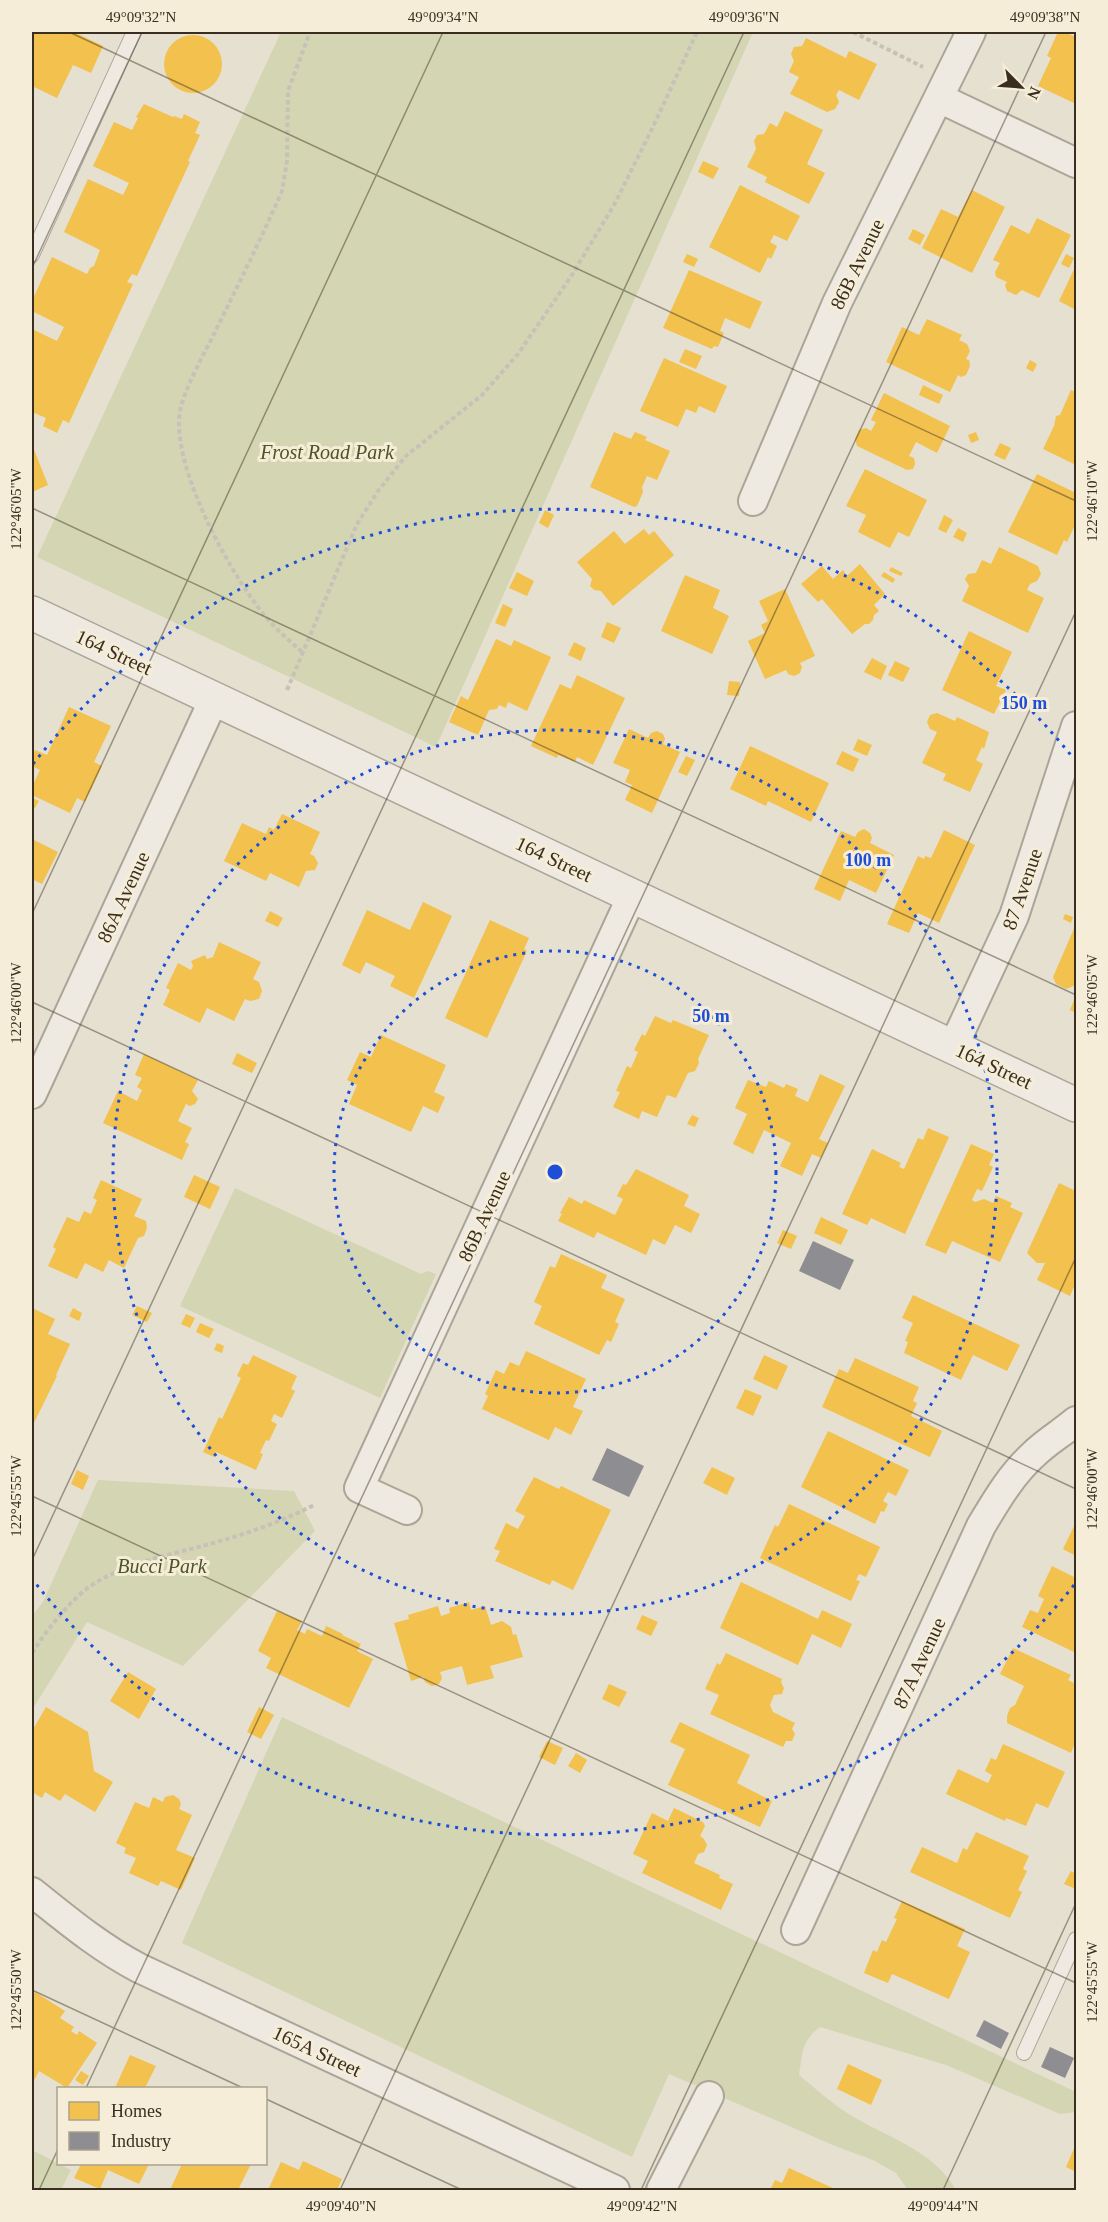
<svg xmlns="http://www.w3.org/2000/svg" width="1108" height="2222" font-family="Georgia,serif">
<rect width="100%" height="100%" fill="#e6e0d0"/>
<g fill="#d4d5b3">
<path d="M281 32H753L436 747 37 557Z"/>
<path d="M235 1188 421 1274 427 1271 436 1274 380 1398 180 1306Z"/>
<path d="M98 1480 294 1491 315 1531 183 1666 87 1622 32 1710V1616L43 1602Z"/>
<path d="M282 1717 1076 2092V2112L1060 2114 946 2065 820 2027C801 2041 803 2053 799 2075 814 2087 830 2102 847 2113 885 2137 933 2149 956 2190H908L896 2173 873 2160 835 2146 669 2074 632 2157 182 1943Z"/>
<path d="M32 2150 71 2170 61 2190H32Z"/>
</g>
<g fill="#f2c14e">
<path d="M32 32H74L103 46 91 73 73 65 57 98 32 86Z"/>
<path d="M1058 32H1064L1076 37V104L1038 86 1051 58 1047 56Z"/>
<circle cx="193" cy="64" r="29"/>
<path d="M806 38 846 58 849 51 877 64 859 100 839 90 836 95 839 102 835 109 827 112 790 94 799 77 789 72 794 61 791 54 794 47 802 46Z"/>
<path d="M144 104 173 117 174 116 182 119 184 114 200 122 195 133 200 135 188 161 190 162 137 276 132 274 127 282 133 284 69 423 63 420 57 433 43 426 46 418 32 412V329L57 341 64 327 32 311V301L52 257 87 274 90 268 94 266 100 250 64 232 88 179 123 195 129 183 93 166 114 122 132 130 138 118 136 117Z"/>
<path d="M785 111 823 130 807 164 825 173 809 204 765 182 767 177 747 167 756 149 754 141 757 135 764 134 770 123 777 127Z"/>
<path d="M703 161 719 168 713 179 698 172Z"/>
<path d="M740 185 800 216 787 241 774 235 770 242 777 246 771 259 768 257 760 273 709 247Z"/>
<path d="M972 190 1005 207 972 273 922 248 941 209 958 217Z"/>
<path d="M1037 218 1071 235 1039 298 1022 290 1016 295 1007 291 1005 285 1007 282 996 277 995 272 1000 263 993 260 1011 225 1029 234Z"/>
<path d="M913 229 925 235 920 245 908 239Z"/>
<path d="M687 254 698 259 694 267 683 262Z"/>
<path d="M1066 254 1074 258 1069 268 1061 264Z"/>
<path d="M1076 265V310L1059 301Z"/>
<path d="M689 270 762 302 750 329 725 318 720 331 724 333 718 347 714 346 712 349 663 328Z"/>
<path d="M927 319 962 335 959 340 967 344 970 351 966 359 969 360 970 366 966 375 961 377 958 375 950 392 886 362 902 327 919 335Z"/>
<path d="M685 349 702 356 696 369 679 362Z"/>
<path d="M664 358 727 386 715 413 699 406 696 413 686 409 678 427 640 411Z"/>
<path d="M1030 360 1037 364 1033 372 1026 368Z"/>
<path d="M923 385 943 395 939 404 919 395Z"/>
<path d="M1071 390 1076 392V465L1043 449 1054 426 1056 416 1060 415Z"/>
<path d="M884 393 950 426 937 453 916 442 909 456 914 458 915 464 913 469 907 470 857 446 855 439 859 430 866 428 871 431 876 422 871 420Z"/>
<path d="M614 432 631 439 635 432 647 437 645 440 670 451 657 480 647 476 642 487 643 492 637 506 634 507 590 487Z"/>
<path d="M976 432 979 440 971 443 968 435Z"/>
<path d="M1000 443 1011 448 1005 460 994 455Z"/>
<path d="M33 447 48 485 32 492V448Z"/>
<path d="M865 469 927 500 909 537 898 532 890 548 858 532 866 515 846 506Z"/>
<path d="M1037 474 1076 493V523L1067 542 1064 540 1057 555 1008 532Z"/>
<path d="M545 510 554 515 548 528 539 523Z"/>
<path d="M944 515 953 520 946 533 938 529Z"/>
<path d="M958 528 967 533 963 542 953 537Z"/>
<path d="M644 529 649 535 654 531 674 555 613 606 601 591 594 590 590 586 592 579 577 562 614 531 625 544Z"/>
<path d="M999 547 1038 566 1041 574 1037 581 1030 584 1027 590 1044 598 1028 633 962 601 969 586 965 579 968 574 976 573 982 560 991 564Z"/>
<path d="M860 564 885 594 874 605 879 611 874 615 873 620 869 624H865L852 634 822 599 818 602 801 584 822 566 833 579 843 570 847 576Z"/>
<path d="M891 567 903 573 901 576 889 571Z"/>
<path d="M517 572 534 581 527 596 509 588Z"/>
<path d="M884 572 895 579 893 583 881 576Z"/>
<path d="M685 575 720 590 713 608 729 616 712 654 661 631Z"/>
<path d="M785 589 815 656 800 663 802 667 800 673 794 676 788 674 786 670 765 679 748 641 765 633 761 625 768 621 759 601Z"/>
<path d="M503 604 513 609 505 627 495 623Z"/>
<path d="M607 622 621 628 614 643 601 637Z"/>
<path d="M969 631 1012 652 996 686 1006 690 994 714 942 690Z"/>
<path d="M496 639 511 646 514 640 551 657 527 711 508 702 506 708 499 705 497 709 489 710 478 735 449 722 461 696 468 700Z"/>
<path d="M574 642 586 648 581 661 568 655Z"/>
<path d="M872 658 887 666 881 680 864 672Z"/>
<path d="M895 661 910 668 903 682 888 675Z"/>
<path d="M577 675 625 698 593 765 577 757 575 762 558 755 557 758 531 746 560 684 571 689Z"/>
<path d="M729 681 740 682 739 696 727 695Z"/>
<path d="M69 707 111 726 94 762 102 766 85 802 77 798 70 813 32 795V787L40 770 32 766V758L35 750 47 755Z"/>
<path d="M937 713 955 721 957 717 989 732 984 749 982 747 976 760 983 764 970 792 943 780 946 774 922 763 937 732 930 729 927 722 930 715Z"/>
<path d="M629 729 648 738 651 733 657 731 663 734 665 739 663 744 680 752 652 813 625 800 632 785 625 782 630 770 613 763Z"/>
<path d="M858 739 872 745 867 756 853 750Z"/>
<path d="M750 746 829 783 811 822 768 801 766 806 730 789Z"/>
<path d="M842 751 859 759 853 772 836 764Z"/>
<path d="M686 756 695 760 687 776 678 772Z"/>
<path d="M32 798 39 801 35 808 32 807Z"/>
<path d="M282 814 320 832 310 854 314 856 318 863 315 870 306 871 299 887 270 873 266 881 224 861 242 823 266 834 269 827 274 830Z"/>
<path d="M864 829 870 833 872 838 870 843 894 855 876 893 849 880 840 901 814 889 841 831 855 837 858 832Z"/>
<path d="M944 830 975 845 939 923 918 913 909 933 887 924 918 856 924 859 925 856 931 858Z"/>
<path d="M32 839 58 852 42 884 32 879Z"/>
<path d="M423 902 452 916 414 998 390 986 395 976 366 962 360 974 342 965 367 910 410 930Z"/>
<path d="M270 911 283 918 278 927 265 921Z"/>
<path d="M1065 914 1073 917 1071 923 1063 919Z"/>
<path d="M490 920 529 938 524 949 527 951 487 1038 445 1018Z"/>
<path d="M1076 924V985L1066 989 1056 984 1053 977Z"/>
<path d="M219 942 261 962 253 979 259 982 262 991 259 999 250 1001 245 999 234 1021 207 1008 200 1023 163 1005 170 990 166 988 178 963 191 970 193 966 191 961 205 955 207 959 213 957Z"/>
<path d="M1076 995V1013L1070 1010Z"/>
<path d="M655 1016 671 1023 673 1020 709 1035 698 1059 699 1063 695 1071 688 1073 676 1098 667 1095 657 1117 642 1111 639 1119 613 1107 620 1092 616 1091 627 1066 631 1068 638 1052 634 1050 642 1034 645 1036Z"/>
<path d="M381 1035 446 1065 434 1092 445 1097 438 1113 423 1106 411 1132 349 1104 357 1085 347 1080 360 1052 371 1057Z"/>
<path d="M237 1053 257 1063 252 1073 232 1064Z"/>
<path d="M144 1054 198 1080 192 1091 198 1099 195 1104 190 1106 186 1104 178 1121 192 1128 185 1142 189 1144 182 1160 103 1123 118 1091 137 1101 142 1090 137 1087 142 1078 135 1075Z"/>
<path d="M820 1074 845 1086 819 1139 828 1143 821 1158 812 1154 802 1176 780 1166 791 1143 764 1130 753 1154 733 1144 747 1114 735 1108 748 1080 766 1087 769 1081 784 1088 786 1084 798 1089 795 1096 808 1102Z"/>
<path d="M692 1115 699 1118 695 1127 687 1124Z"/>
<path d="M928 1128 949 1137 905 1234 871 1218 867 1225 842 1214 872 1149 901 1163 899 1167 904 1169 918 1138 923 1140Z"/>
<path d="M971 1144 994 1154 989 1165 993 1167 982 1191 977 1189 972 1200 975 1202 984 1199 993 1203 996 1196 1012 1203 1010 1207 1023 1213 1000 1262 952 1241 946 1254 925 1245Z"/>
<path d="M636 1169 689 1195 684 1206 700 1214 691 1233 675 1225 665 1245 653 1239 646 1255 597 1232 594 1238 558 1221 562 1214 560 1213 569 1197 582 1204 584 1200 615 1215 623 1199 617 1196 623 1184 626 1185Z"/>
<path d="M194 1175 220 1187 210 1209 184 1197Z"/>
<path d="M101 1180 142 1199 134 1216 146 1221 147 1228 144 1236 138 1238 124 1268 109 1260 103 1272 85 1263 77 1279 48 1266 56 1249 53 1247 67 1217 79 1222 84 1211 91 1214 97 1200 93 1198Z"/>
<path d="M1059 1183 1076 1191V1282L1070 1296 1037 1280 1045 1263H1037L1027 1253Z"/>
<path d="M821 1217 848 1230 841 1245 814 1233Z"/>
<path d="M783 1230 797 1236 791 1249 777 1243Z"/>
<path d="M561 1254 607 1275 601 1288 625 1299 615 1322 619 1324 611 1342 607 1340 599 1355 534 1324 542 1306 534 1302 550 1266 555 1268Z"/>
<path d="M913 1295 1020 1345 1007 1371 973 1355 961 1380 904 1353 908 1342 905 1341 913 1323 902 1318Z"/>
<path d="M137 1306 152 1313 147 1322 132 1315Z"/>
<path d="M32 1308 55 1319 48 1334 70 1344 56 1375 57 1376 32 1427Z"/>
<path d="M73 1308 82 1313 79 1321 69 1316Z"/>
<path d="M186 1314 195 1318 190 1328 181 1324Z"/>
<path d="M200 1323 214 1329 209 1338 196 1332Z"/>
<path d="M217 1343 224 1346 222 1353 214 1350Z"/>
<path d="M526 1351 586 1379 573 1407 583 1411 571 1435 555 1427 549 1440 482 1409 488 1396 485 1394 496 1370 504 1374 510 1362 519 1366Z"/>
<path d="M253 1355 297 1376 291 1389 295 1391 282 1418 274 1414 271 1421 277 1424 269 1441 266 1440 260 1453 263 1454 256 1470 216 1452 214 1457 203 1452 219 1417 222 1419 241 1378 237 1376 243 1363 248 1365Z"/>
<path d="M764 1355 788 1366 777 1390 753 1379Z"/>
<path d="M855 1358 919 1387 913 1401 917 1403 911 1416 942 1431 930 1457 822 1407 839 1369 848 1373Z"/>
<path d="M745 1389 762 1396 753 1416 736 1408Z"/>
<path d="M828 1431 909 1470 896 1496 888 1492 883 1501 888 1504 884 1512 881 1511 875 1524 801 1487Z"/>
<path d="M712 1467 735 1478 727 1495 703 1483Z"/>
<path d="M77 1470 89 1476 83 1490 71 1484Z"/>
<path d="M534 1477 559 1489 561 1486 611 1510 573 1590 552 1580 550 1585 495 1561 500 1551 494 1549 506 1523 518 1529 525 1516 515 1511Z"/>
<path d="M789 1504 880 1547 866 1577 859 1574 856 1580 860 1581 851 1601 760 1558 775 1525 778 1527Z"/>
<path d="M1074 1526 1076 1527V1556L1063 1549Z"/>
<path d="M1052 1566 1076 1578V1653L1022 1627 1030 1610 1038 1613 1044 1599 1038 1596Z"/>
<path d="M741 1582 818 1619 822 1610 852 1624 841 1648 812 1634 798 1665 720 1628Z"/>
<path d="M469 1602 471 1610 485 1606 491 1625 502 1621 511 1627 513 1635 516 1634 523 1657 490 1666 494 1678 467 1685 462 1666 440 1672 442 1678 439 1684 432 1686 425 1682 423 1677 411 1681 394 1623 409 1619 408 1615 438 1606 441 1616 450 1613 449 1608Z"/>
<path d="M277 1611 302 1621 297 1630 305 1634 307 1629 322 1636 326 1626 343 1634 342 1635 361 1644 357 1651 373 1659 349 1708 266 1668 271 1658 258 1651Z"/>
<path d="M642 1615 658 1622 651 1636 636 1629Z"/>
<path d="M1013 1648 1071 1675 1068 1680 1076 1684V1740L1071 1753 1007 1723V1716L1010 1708 1015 1705 1024 1686 1000 1674Z"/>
<path d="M726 1653 782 1679 781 1682 784 1688 782 1694 774 1695 770 1705 773 1712 795 1723 792 1729 795 1734 792 1741H786L783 1747 710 1714 719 1695 705 1689 717 1663 720 1665Z"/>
<path d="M128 1672 156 1689 139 1719 110 1701Z"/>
<path d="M609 1684 627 1692 619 1707 602 1699Z"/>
<path d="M46 1707 88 1732 94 1771 113 1782 95 1812 65 1794 60 1801 45 1792 42 1798 32 1792V1731Z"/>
<path d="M259 1707 274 1715 261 1739 247 1732Z"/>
<path d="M680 1722 750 1755 737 1783 772 1801 760 1827 668 1785 685 1749 670 1742Z"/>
<path d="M547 1741 563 1748 555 1765 539 1757Z"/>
<path d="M1003 1744 1065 1772 1048 1808 1036 1803 1026 1826 1006 1818 1005 1821 946 1794 958 1769 988 1783 992 1775 985 1771 991 1758 996 1760Z"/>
<path d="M576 1753 587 1760 580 1773 568 1766Z"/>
<path d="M173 1795 179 1799 181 1804 179 1809 192 1815 176 1850 195 1858 181 1890 161 1881 158 1886 129 1873 136 1858 124 1853 126 1848 116 1843 135 1802 149 1808 153 1797 163 1802 165 1797Z"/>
<path d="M674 1808 703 1822 705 1826 700 1836 704 1839 707 1845 704 1852 698 1854 694 1863 720 1875 719 1878 733 1884 721 1910 642 1873 648 1861 633 1854 652 1813 668 1821Z"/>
<path d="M976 1832 1029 1856 1023 1869 1027 1871 1018 1890 1022 1892 1010 1918 910 1872 922 1847 957 1863 963 1848 967 1850Z"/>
<path d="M1071 1871 1076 1874V1889L1064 1884Z"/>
<path d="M902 1901 965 1929 957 1946 970 1952 949 1999 892 1974 888 1983 864 1973 873 1950 877 1952 882 1940 886 1942 897 1919 894 1918Z"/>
<path d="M35 1992 65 2011 60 2018 74 2027 71 2031 77 2035 79 2031 97 2043 67 2088 39 2071 35 2079 32 2080V1997Z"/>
<path d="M130 2055 156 2066 145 2088H115Z"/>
<path d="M848 2064 882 2080 871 2105 837 2089Z"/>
<path d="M81 2071 89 2076 83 2085 75 2080Z"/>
<path d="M1076 2144V2172L1066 2167Z"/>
<path d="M303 2161 342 2179 337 2190H268L281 2162 299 2170Z"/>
<path d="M81 2164H149L139 2184 108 2170 100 2189 74 2178Z"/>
<path d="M182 2164H251L238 2190H170Z"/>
<path d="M789 2168 837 2190H770L775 2180 782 2183Z"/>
</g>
<g fill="#8d8d92">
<path d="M813 1241 854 1260 840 1290 799 1271Z"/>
<path d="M607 1448 644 1466 629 1497 592 1480Z"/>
<path d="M984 2020 1009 2033 1001 2049 976 2036Z"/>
<path d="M1050 2047 1074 2058 1065 2078 1041 2067Z"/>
</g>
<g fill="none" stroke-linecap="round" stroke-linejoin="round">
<defs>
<g id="service">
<path d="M32 255 134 32"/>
<path d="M1024 2053 1076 1939"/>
</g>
<g id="minor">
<path d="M939 98 1076 163"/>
<path d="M753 501 837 303 971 32"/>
<path d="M953 1047 1014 916 1076 726"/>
<path d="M32 1094 214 699"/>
<path d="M407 1510 359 1488 632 896"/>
<path d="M32 1892C66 1919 99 1947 139 1968L615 2190"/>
<path d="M796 1930 981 1526C996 1501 1011 1475 1033 1455 1046 1442 1062 1433 1076 1421"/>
<path d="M661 2190 709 2096"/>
</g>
<path id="tertiary" d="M32 613 1076 1105"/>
</defs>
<use href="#service" stroke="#aba598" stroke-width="16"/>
<use href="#minor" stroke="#aba598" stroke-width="32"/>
<use href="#tertiary" stroke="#aba598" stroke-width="36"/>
<g stroke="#c7c1b8" stroke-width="4" stroke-dasharray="4.5 3" stroke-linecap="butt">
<path d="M853 32 923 67"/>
<path d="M302 652C285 637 268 622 255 603 224 561 171 463 180 411 185 387 204 354 215 332 238 285 261 239 282 191L287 161 288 91 310 32"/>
<path d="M287 690 357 524 378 491 406 456 482 395 518 354 572 275 614 205 651 131 697 32"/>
<path d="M32 1653C47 1630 64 1608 85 1590 119 1564 166 1556 206 1545 243 1535 279 1523 314 1505"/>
</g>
<use href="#service" stroke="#eeeae1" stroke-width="14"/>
<use href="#minor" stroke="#eeeae1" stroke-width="28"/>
<use href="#tertiary" stroke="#eeeae1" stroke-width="33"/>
</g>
<path fill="none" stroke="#3a2e20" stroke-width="1.5" stroke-opacity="0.45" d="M69 32 1076 501M32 268 142 32M32 508 1076 995M32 914 443 32M32 1002 1076 1489M32 1496 1076 1983M32 1560 744 32M32 1990 243 2088M86 2088 1046 32M266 2099 462 2190M39 2190 58 2149M340 2190 1076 611M641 2190 1076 1257M943 2190 1076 1903"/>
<g fill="none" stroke="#1d4ed8" stroke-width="3" stroke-dasharray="3 6">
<circle cx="555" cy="1172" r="221"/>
<circle cx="555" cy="1172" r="442"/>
<path d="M1074 1585A663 663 0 0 1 33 1580M33 764A663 663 0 0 1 1074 759"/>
</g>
<g text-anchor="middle" stroke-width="6" stroke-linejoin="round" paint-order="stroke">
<g font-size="20" fill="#3a2e20" stroke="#f5edd7">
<text transform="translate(857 264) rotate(-64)" y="7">86B Avenue</text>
<text transform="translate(114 652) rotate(25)" y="7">164 Street</text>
<text transform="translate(554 859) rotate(25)" y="7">164 Street</text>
<text transform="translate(1022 889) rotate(-71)" y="7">87 Avenue</text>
<text transform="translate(123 897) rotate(-65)" y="7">86A Avenue</text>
<text transform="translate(994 1066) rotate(25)" y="7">164 Street</text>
<text transform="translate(484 1216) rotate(-65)" y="7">86B Avenue</text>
<text transform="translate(919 1663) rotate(-65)" y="7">87A Avenue</text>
<text transform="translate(317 2051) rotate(25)" y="7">165A Street</text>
</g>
<g font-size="20" font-style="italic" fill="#495627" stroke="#f5edd7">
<text x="327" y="459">Frost Road Park</text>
<text x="162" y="1573">Bucci Park</text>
</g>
</g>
<circle cx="555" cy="1172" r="9" fill="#1d4ed8" stroke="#f5edd7" stroke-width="3"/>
<g font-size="18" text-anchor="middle" font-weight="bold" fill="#1d4ed8" stroke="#f5edd7" stroke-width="6" stroke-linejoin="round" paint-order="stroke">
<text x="1024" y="709">150 m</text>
<text x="868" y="866">100 m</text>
<text x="711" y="1022">50 m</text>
</g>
<rect width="1108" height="2222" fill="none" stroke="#f5edd7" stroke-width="66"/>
<rect x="57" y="2087" width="210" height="78" fill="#f5edd7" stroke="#aaa18e" stroke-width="1.5"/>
<rect x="69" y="2102" width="30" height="18" fill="#f2c14e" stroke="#aaa18e" stroke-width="1.5"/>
<text x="111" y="2117" font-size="18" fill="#3a2e20">Homes</text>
<rect x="69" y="2132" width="30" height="18" fill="#8d8d92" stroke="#aaa18e" stroke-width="1.5"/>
<text x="111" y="2147" font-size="18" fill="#3a2e20">Industry</text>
<g transform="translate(1021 87) rotate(115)" stroke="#f5edd7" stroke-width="4.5" paint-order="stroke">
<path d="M0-4.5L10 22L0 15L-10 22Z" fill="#3a2e20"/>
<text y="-9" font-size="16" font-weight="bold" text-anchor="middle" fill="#3a2e20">N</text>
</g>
<rect x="33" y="33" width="1042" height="2156" fill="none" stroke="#3a2e20" stroke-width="2"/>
<g font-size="15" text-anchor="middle" fill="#3a2e20">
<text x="141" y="22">49°09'32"N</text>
<text x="443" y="22">49°09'34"N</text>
<text x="744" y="22">49°09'36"N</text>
<text x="1045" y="22">49°09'38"N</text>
<text transform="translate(1092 501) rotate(-90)" y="5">122°46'10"W</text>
<text transform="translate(16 509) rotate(-90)" y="5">122°46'05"W</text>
<text transform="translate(1092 995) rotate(-90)" y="5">122°46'05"W</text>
<text transform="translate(16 1003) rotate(-90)" y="5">122°46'00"W</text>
<text transform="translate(1092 1489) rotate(-90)" y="5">122°46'00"W</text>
<text transform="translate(16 1496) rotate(-90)" y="5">122°45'55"W</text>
<text transform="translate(1092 1982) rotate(-90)" y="5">122°45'55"W</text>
<text transform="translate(16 1990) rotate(-90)" y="5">122°45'50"W</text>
<text x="341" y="2211">49°09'40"N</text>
<text x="642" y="2211">49°09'42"N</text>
<text x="943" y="2211">49°09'44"N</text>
</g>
</svg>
